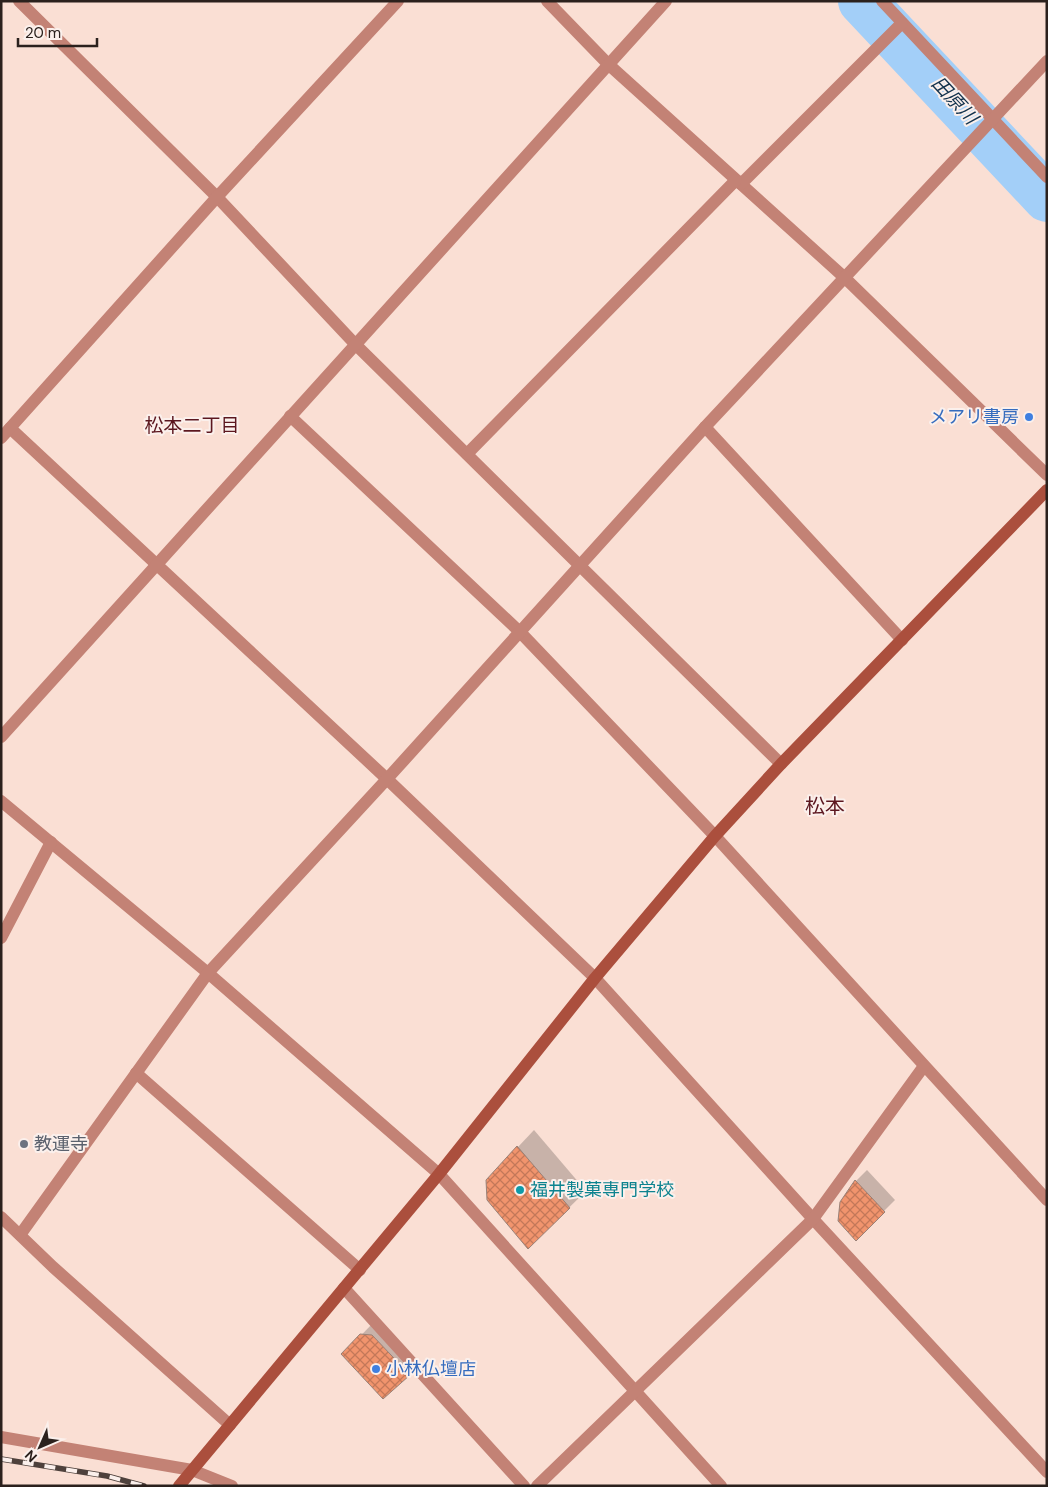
<svg xmlns="http://www.w3.org/2000/svg" width="1048" height="1487" font-family="'DM Sans','Noto Sans JP',sans-serif">
<defs>
<pattern id="building-cross-hatch" width="8" height="8" patternUnits="userSpaceOnUse" patternTransform="scale(1.25)"><rect width="8" height="8" fill="#f1946d"/><path d="M0 0l8 8M0 8l8-8" fill="none" stroke="#c37859"/></pattern>
</defs>
<rect width="100%" height="100%" fill="#fadfd4"/>
<g fill="#0003">
<path d="M534 1130 586 1191 529 1247 518 1147Z"/>
<path d="M867 1170 895 1200 856 1239 841 1203 856 1181Z"/>
<path d="M373 1323 420 1363 409 1374 343 1354Z"/>
</g>
<g fill="none" stroke-linecap="round" stroke-linejoin="round">
<path stroke="#a3cff8" stroke-width="48" d="M862 1 1047 198"/>
</g>
<g fill="url(#building-cross-hatch)" stroke="#998177">
<path d="M517 1146 570 1208 528 1249 487 1200 486 1180Z"/>
<path d="M855 1180 885 1212 856 1241 838 1221 840 1202Z"/>
<path d="M360 1334 372 1335 410 1375 383 1399 341 1354Z"/>
</g>
<g fill="none" stroke-linecap="round" stroke-linejoin="round">
<g stroke="#c38275" stroke-width="12">
<path d="M19 1 217 197 355 344 781 764"/>
<path d="M547 1 608 64 845 278 1047 475"/>
<path d="M882 1 1047 177"/>
<path d="M741 184 902 23"/>
<path d="M290 416 520 632 715 836 1047 1200"/>
<path d="M705 427 902 640"/>
<path d="M10 428 387 779 595 978 813 1219 1047 1472"/>
<path d="M1 438 217 197 398 1"/>
<path d="M467 454 736 180"/>
<path d="M1 737 666 1"/>
<path d="M1 801 208 973 439 1174 721 1486"/>
<path d="M1 938 51 842"/>
<path d="M136 1073 360 1270"/>
<path d="M1 1217 53 1267 230 1425"/>
<path d="M20 1235 208 973 387 779 705 427 1047 61"/>
<path d="M344 1288 524 1486"/>
<path d="M1 1437 192 1470 232 1486"/>
<path d="M537 1486 813 1219 924 1066"/>
</g>
<path stroke="#ab4f3d" stroke-width="12" d="M179 1486 439 1174 595 978 715 836 781 764 1047 490"/>
<defs>
<path id="rail" d="M1 1459 107 1476 144 1486"/>
</defs>
<use href="#rail" stroke="#4e413c" stroke-width="5.5"/>
<use href="#rail" stroke="#fbf0ec" stroke-width="4" stroke-dasharray="11" stroke-linecap="butt"/>
</g>
<g fill="#3f7fe0" stroke="#fbf0ec" stroke-width="2">
<circle cx="1029" cy="417" r="5"/>
<circle cx="376" cy="1369" r="5"/>
</g>
<circle fill="#6b7280" stroke="#fbf0ec" stroke-width="2" cx="24" cy="1144" r="5"/>
<circle fill="#0f9aa8" stroke="#fbf0ec" stroke-width="2" cx="520" cy="1190" r="5"/>
<g text-anchor="middle" stroke-width="4" stroke-linejoin="round" paint-order="stroke">
<g font-size="18" fill="#366cbe" stroke="#fbf0ec" text-anchor="end">
<text x="1019" y="423">メアリ書房</text>
<text x="386" y="1375" text-anchor="start">小林仏壇店</text>
</g>
<g font-size="18" fill="#5b616d" stroke="#fbf0ec" text-anchor="start">
<text x="34" y="1150">教運寺</text>
</g>
<g font-size="18" fill="#0d838f" stroke="#fbf0ec" text-anchor="start">
<text x="530" y="1196">福井製菓専門学校</text>
</g>
<g font-size="19" font-style="italic" fill="#12324d" stroke="#fbf0ec">
<text transform="translate(955 100) rotate(47)" y="7">田原川</text>
</g>
<g font-size="19" fill="#5c171f" stroke="#fbf0ec">
<text x="192" y="432">松本二丁目</text>
</g>
<g font-size="20" fill="#5c171f" stroke="#fbf0ec">
<text x="825" y="813">松本</text>
</g>
</g>
<rect width="1048" height="1487" fill="none" stroke="#2b211d" stroke-width="5"/>
<g transform="translate(40 1447) rotate(225)" stroke="#fbf0ec" stroke-width="4" paint-order="stroke">
<path d="M0-4L9 19L0 12L-9 19Z" fill="#2b211d"/>
<text y="-8" font-size="14" font-weight="bold" text-anchor="middle" fill="#2b211d">N</text>
</g>
<path d="M18 38v8h79v-8" fill="none" stroke="#2b211d" stroke-width="2.5"/>
<text x="25" y="38" font-size="15" fill="#2b211d" stroke="#fbf0ec" stroke-width="4" paint-order="stroke">20 m</text>
</svg>
